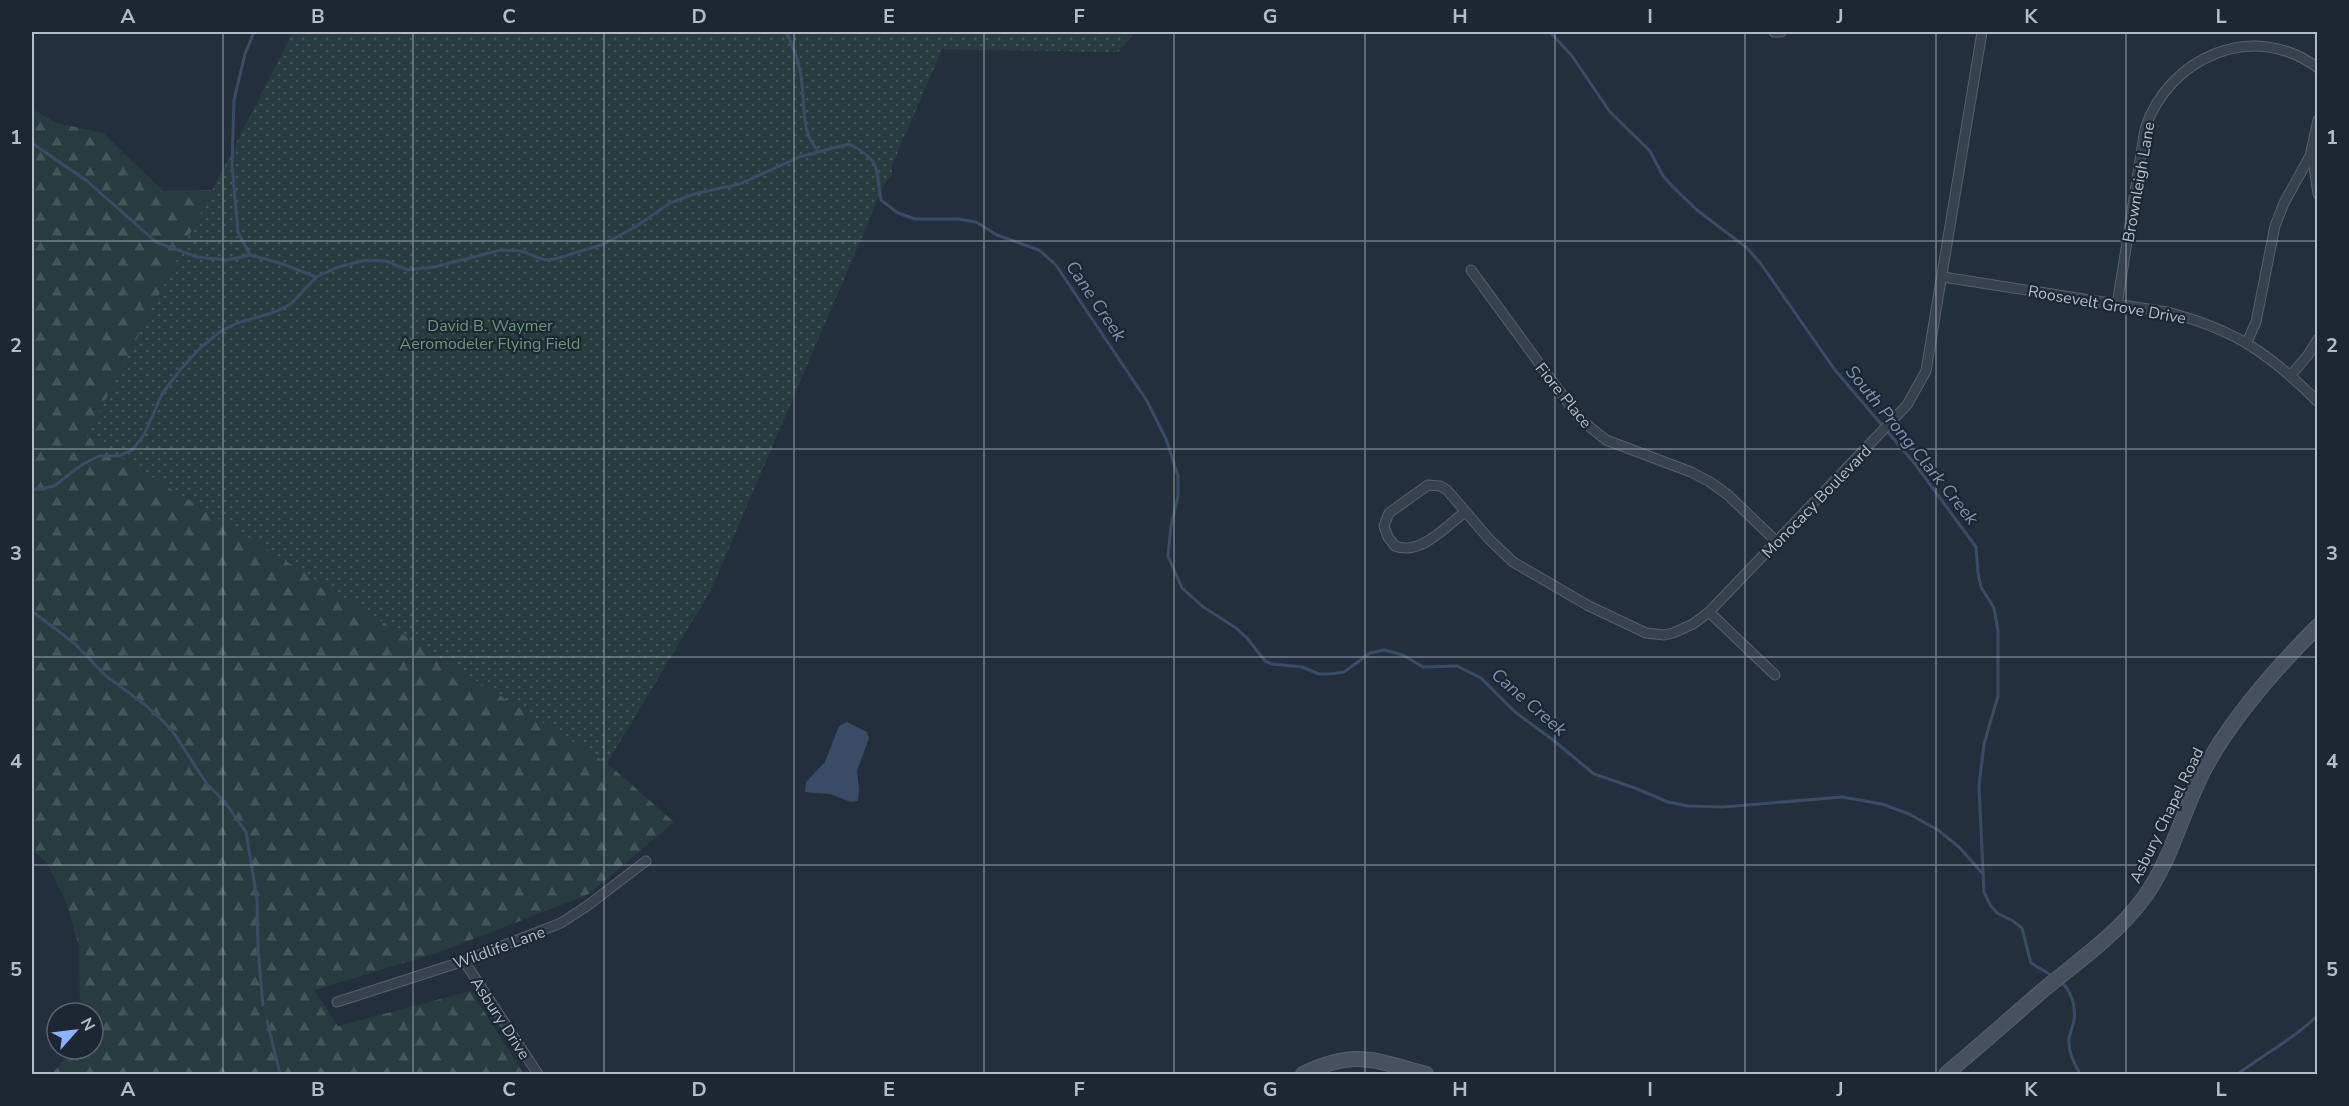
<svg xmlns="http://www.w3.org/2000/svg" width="2349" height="1106" font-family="'Nunito Sans',sans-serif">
<defs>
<pattern id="forest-firs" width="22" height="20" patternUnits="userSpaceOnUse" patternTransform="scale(1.5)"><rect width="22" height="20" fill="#263c3f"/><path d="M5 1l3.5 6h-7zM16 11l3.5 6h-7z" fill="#435659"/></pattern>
<pattern id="park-dots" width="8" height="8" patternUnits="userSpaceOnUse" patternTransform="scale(1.5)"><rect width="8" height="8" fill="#263c3f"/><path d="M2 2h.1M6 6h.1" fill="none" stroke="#435659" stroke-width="1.8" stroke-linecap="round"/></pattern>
</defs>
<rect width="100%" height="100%" fill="#242f3e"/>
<path fill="url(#forest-firs)" d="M1135 32 1118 52 942 49 892 165 160 481 175 491 711 590 607 763 674 822 589 894 437 953 314 990 338 1026 471 991 524 1074H52L73 1049H93V1013H80L79 947 66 902 47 863 32 850V109L57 123 103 133 163 191 213 190 159 296 285 96Z"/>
<path fill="url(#park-dots)" d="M293 32H1135L1118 52 942 49 892 165V174L885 183 711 590 607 763 87 436Z"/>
<path fill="#394c67" d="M847 722 867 732 869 738 857 771 859 789 858 801 851 802 830 794 805 792 806 782 825 762 839 726Z"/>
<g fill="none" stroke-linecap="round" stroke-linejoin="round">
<g stroke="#394c67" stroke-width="3">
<path d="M786 32C794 48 801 67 802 85 805 110 801 133 819 152"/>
<path d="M1550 32 1572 56 1610 112 1650 151 1663 176 1673 187 1697 210 1747 248 1761 264 1835 370 1915 464 1976 547 1978 573 1981 587 1994 608 1998 631V696L1984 744 1979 786 1984 892 1990 905 1997 913 2013 921 2022 928 2031 963 2054 977"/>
<path d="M32 143 87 181 156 242 197 257 227 260 250 255 280 263 316 277"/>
<path d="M250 255 238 232 232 165 234 100 245 54 254 32"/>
<path d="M32 490 54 486 83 464 99 456H119L132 450 144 435 162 394 181 369 199 349 221 331 237 323 275 312 291 304 316 277 338 267 366 260 386 261 408 270 434 267 501 250 521 251 545 260 555 259 604 244 635 227 670 203 694 194 740 184 799 157 849 144C882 161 875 167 881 200L898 213 915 219H958L976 222 997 235 1039 250 1056 265 1147 401 1166 439 1178 476V496L1171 526 1168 556 1182 588 1202 606 1236 628 1247 638 1265 661 1272 664 1302 667 1319 674H1330L1344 672 1370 653 1384 650 1403 655 1423 667 1457 666 1481 678 1515 712 1553 740 1594 774 1635 788 1668 802 1688 806 1723 807 1842 797 1882 804 1909 814 1938 830 1959 847 1983 874"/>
<path d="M32 611 75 644 106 676 144 704 163 721 173 732 207 784 225 802 246 832 257 899 258 950 263 1005"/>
<path d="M2060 981C2071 990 2076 1005 2074 1020 2073 1028 2068 1035 2069 1043 2069 1055 2075 1064 2080 1074"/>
<path d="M267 1021 280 1074"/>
<path d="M2238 1074C2264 1054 2294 1039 2318 1015"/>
</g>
<defs>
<g id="street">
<path d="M1774 32H1781"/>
<path d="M2312 153 2318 194"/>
<path d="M1471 270 1580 419 1606 440 1691 472 1710 482 1728 495 1777 542"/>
<path d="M1943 277 2167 312C2234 329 2269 353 2318 402"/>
<path d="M2117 305 2145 129C2168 58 2253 19 2318 68"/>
<path d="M2247 342 2256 322 2275 226 2284 203 2310 156 2318 120"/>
<path d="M2291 375 2308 355 2318 339"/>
<path d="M1465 512C1446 526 1421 556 1395 546L1388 537 1384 526 1389 513 1428 485 1440 486 1447 490 1489 539 1513 562 1589 606 1646 633 1664 635 1673 633 1693 624 1709 612 1907 405 1926 371 1982 32"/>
<path d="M1709 612 1775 675"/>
<path d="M464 961 538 1074"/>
<path d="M337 1002 464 961 561 923 587 906 646 861"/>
</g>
<g id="secondary">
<path d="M1303 1074C1354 1049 1374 1060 1426 1074"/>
<path d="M1946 1074C1978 1047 2010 1019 2042 991 2077 962 2115 936 2143 899 2172 860 2182 811 2205 768 2233 716 2276 668 2318 626"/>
</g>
</defs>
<use href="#street" stroke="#565f6c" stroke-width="11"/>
<use href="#secondary" stroke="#565f6c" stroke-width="16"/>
<use href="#street" stroke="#38414e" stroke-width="9"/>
<use href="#secondary" stroke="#465061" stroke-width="14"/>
</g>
<path fill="none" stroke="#b4bcc9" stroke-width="1.5" stroke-opacity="0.55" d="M223 32V1074M413 32V1074M604 32V1074M794 32V1074M984 32V1074M1174 32V1074M1365 32V1074M1555 32V1074M1745 32V1074M1936 32V1074M2126 32V1074M32 241H2318M32 449H2318M32 657H2318M32 865H2318"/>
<g text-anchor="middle" stroke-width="4.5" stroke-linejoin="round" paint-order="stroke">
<g font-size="16" fill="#b4bcc9" stroke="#1d2633">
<text transform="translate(2138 182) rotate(-80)" y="6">Brownleigh Lane</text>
<text transform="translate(2107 304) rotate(10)" y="6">Roosevelt Grove Drive</text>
<text transform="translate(1564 395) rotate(51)" y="6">Fiore Place</text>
<text transform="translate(1816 501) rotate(-46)" y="6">Monocacy Boulevard</text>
<text transform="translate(2166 815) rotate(-64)" y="6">Asbury Chapel Road</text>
<text transform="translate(499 947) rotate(-20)" y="6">Wildlife Lane</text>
<text transform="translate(501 1018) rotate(57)" y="6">Asbury Drive</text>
</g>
<g font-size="16" fill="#6b9a76" stroke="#1d2633">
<text x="490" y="331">David B. Waymer<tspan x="490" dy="18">Aeromodeler Flying Field</tspan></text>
</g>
<g font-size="18" font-style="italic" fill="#7c92b1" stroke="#1d2633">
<text transform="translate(1096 301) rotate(56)" y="6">Cane Creek</text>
<text transform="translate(1912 445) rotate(51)" y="6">South Prong Clark Creek</text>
<text transform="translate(1529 702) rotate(41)" y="6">Cane Creek</text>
</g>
</g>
<rect width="2349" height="1106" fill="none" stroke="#1d2633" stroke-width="66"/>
<g transform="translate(75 1031) rotate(62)"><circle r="28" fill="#1d2633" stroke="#59626f" stroke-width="1.5"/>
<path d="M0-4.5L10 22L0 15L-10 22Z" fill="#8ab4f8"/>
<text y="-9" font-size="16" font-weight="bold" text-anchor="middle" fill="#b4bcc9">N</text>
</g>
<rect x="33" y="33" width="2283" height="1040" fill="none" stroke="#b4bcc9" stroke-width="2"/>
<g font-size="20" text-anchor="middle" font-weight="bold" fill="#b4bcc9">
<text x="128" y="23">A</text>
<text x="318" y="23">B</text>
<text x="509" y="23">C</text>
<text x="699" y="23">D</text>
<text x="889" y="23">E</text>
<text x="1079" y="23">F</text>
<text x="1270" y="23">G</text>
<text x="1460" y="23">H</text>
<text x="1650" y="23">I</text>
<text x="1840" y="23">J</text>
<text x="2031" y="23">K</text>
<text x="2221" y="23">L</text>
<text x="16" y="144">1</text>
<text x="2332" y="144">1</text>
<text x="16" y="352">2</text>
<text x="2332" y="352">2</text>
<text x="16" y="560">3</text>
<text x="2332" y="560">3</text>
<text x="16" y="768">4</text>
<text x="2332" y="768">4</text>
<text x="16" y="976">5</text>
<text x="2332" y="976">5</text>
<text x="128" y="1096">A</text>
<text x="318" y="1096">B</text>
<text x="509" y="1096">C</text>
<text x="699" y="1096">D</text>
<text x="889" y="1096">E</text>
<text x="1079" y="1096">F</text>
<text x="1270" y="1096">G</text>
<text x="1460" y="1096">H</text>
<text x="1650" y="1096">I</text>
<text x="1840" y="1096">J</text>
<text x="2031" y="1096">K</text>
<text x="2221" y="1096">L</text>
</g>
</svg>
